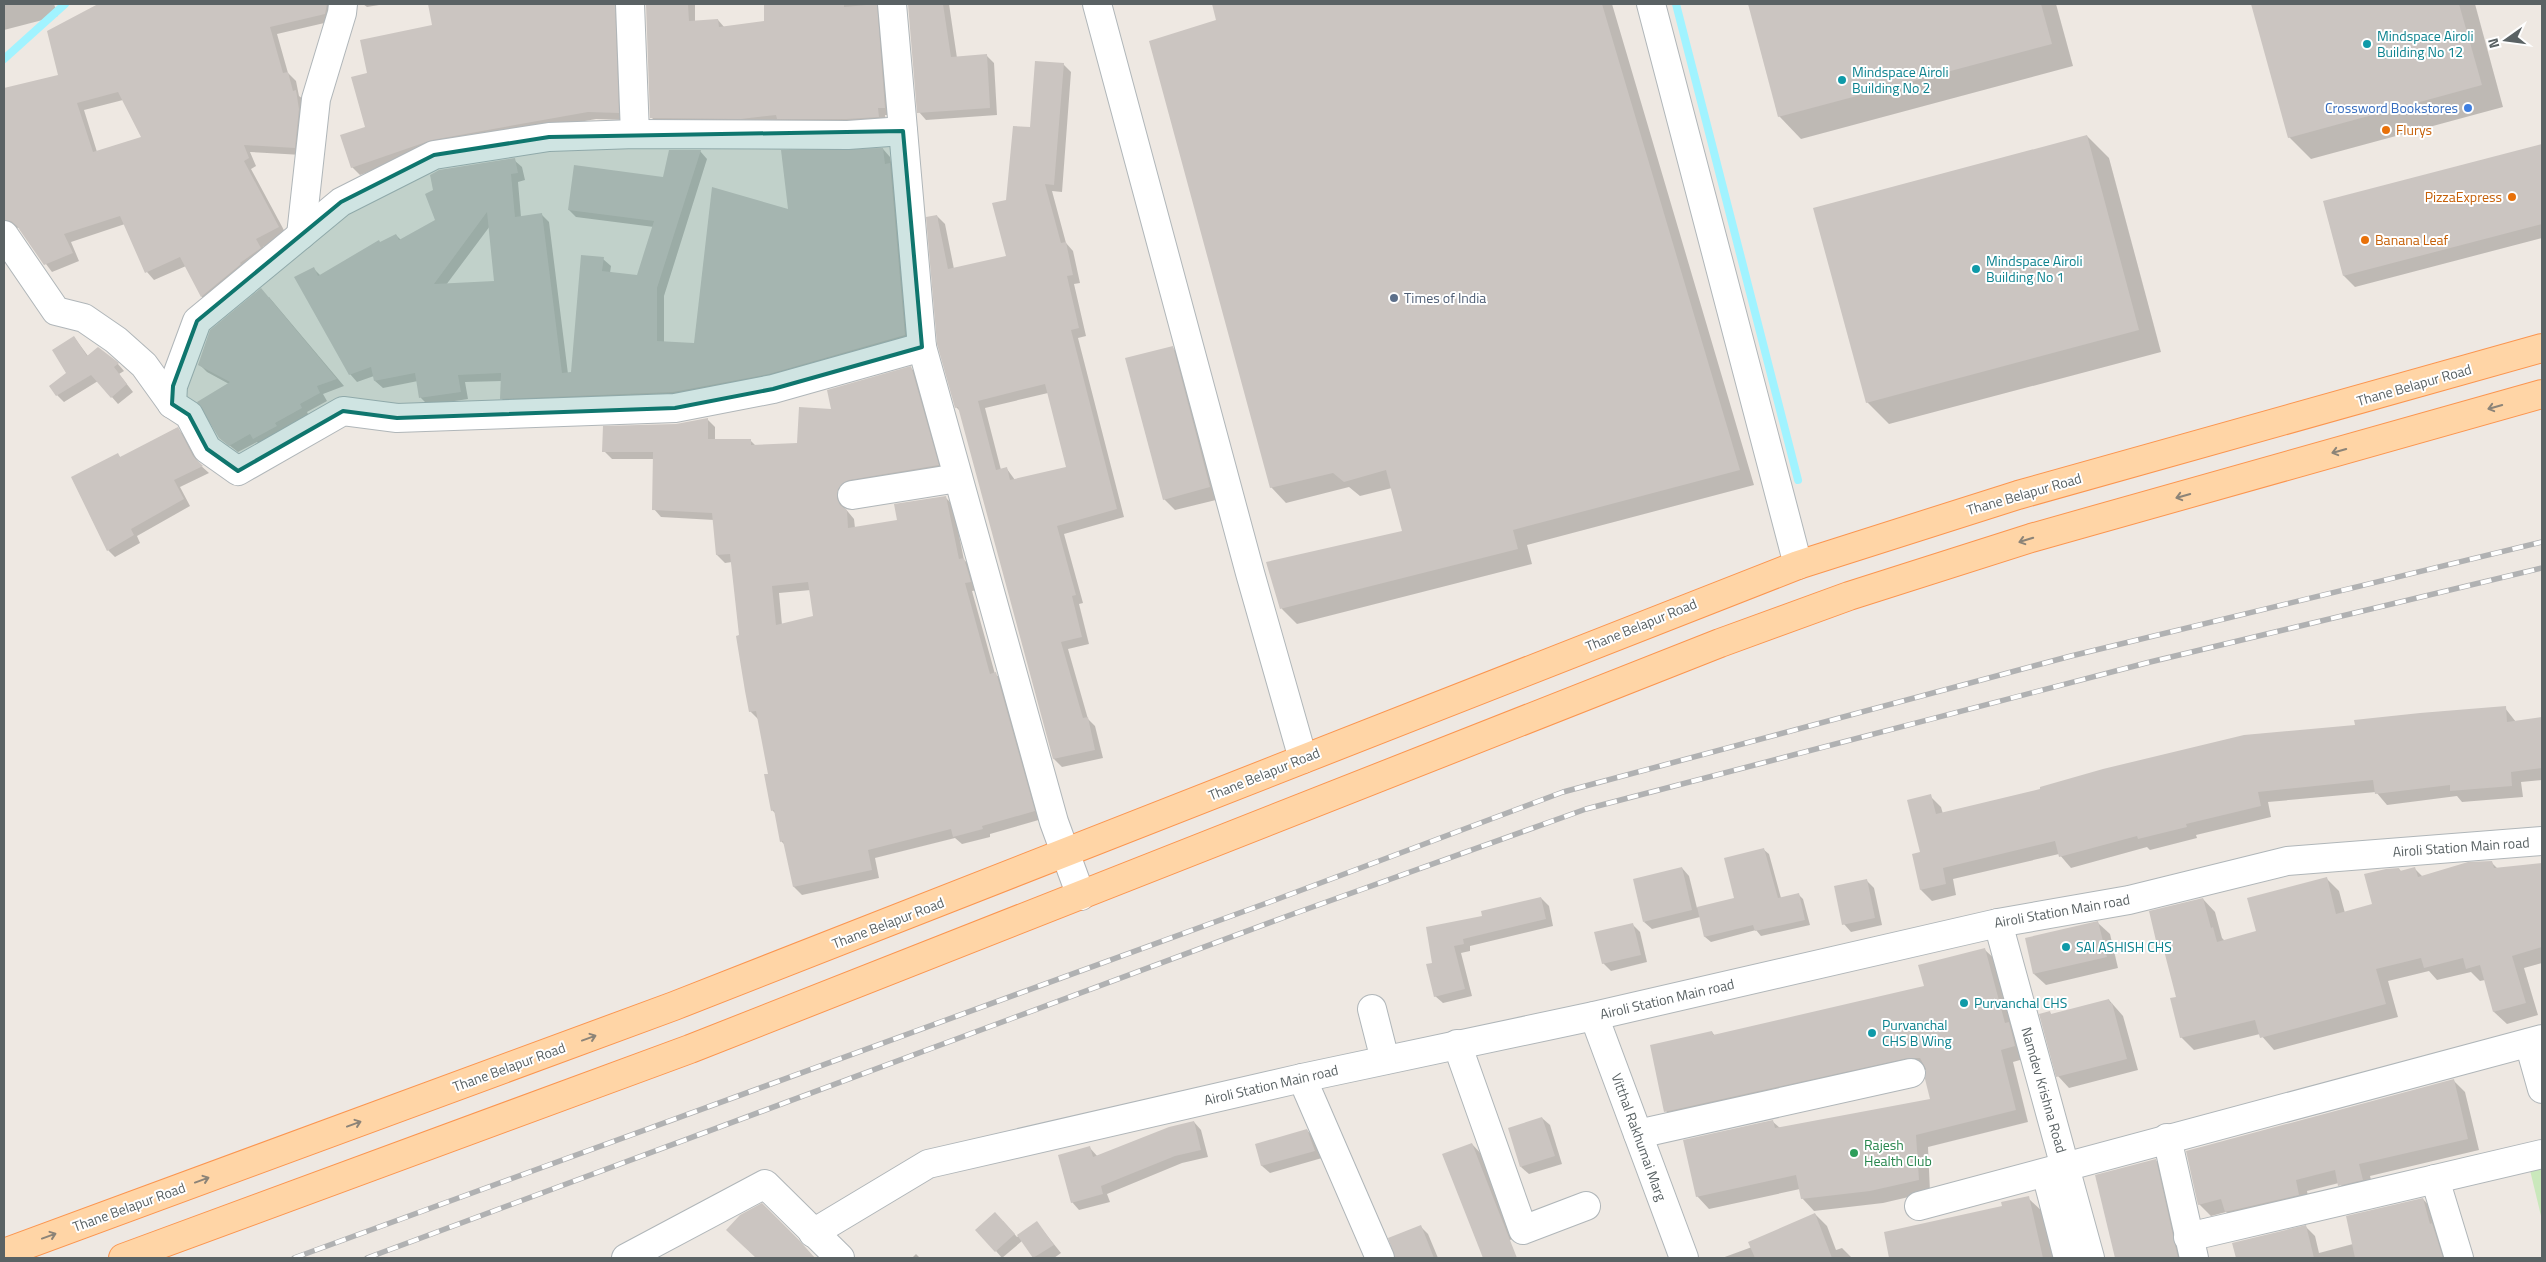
<svg xmlns="http://www.w3.org/2000/svg" width="2546" height="1262" font-family="'Titillium Web',sans-serif">
<rect width="100%" height="100%" fill="#eee8e2"/>
<path fill="#cae8bc" d="M2542 1162V1220L2529 1166Z"/>
<g fill="#0003" fill-rule="evenodd">
<path d="M4 4H54L58 16 4 30Z"/>
<path d="M100 4H337L333 21 277 34 288 73 296 81 299 96 303 99 302 155 250 152 256 166 251 169 286 234 263 247 267 256 209 304 202 297 186 266 154 280 147 272 125 224 71 242 79 261 52 272 19 228 11 227 4 220V89L59 76 48 32ZM123 100 143 138 97 152 84 110Z"/>
<path d="M363 4H385L367 7Z"/>
<path d="M430 4H624L626 120 596 119 440 147 360 175 352 167 366 128 369 74 434 26Z"/>
<path d="M647 4H695V22L718 20 725 28 766 23 765 4H886L892 115H885L886 124 659 125 651 117Z"/>
<path d="M909 4H949L957 58 987 56 994 63 997 115 926 120 919 112Z"/>
<path d="M1213 4H1612L1754 485 1527 545 1532 564 1297 624 1282 609 1268 563 1404 532 1392 488 1360 496 1349 487 1286 503 1271 487 1217 20Z"/>
<path d="M1749 4H2056L2073 66 1801 139 1779 116Z"/>
<path d="M2253 4H2475L2503 107 2311 159 2289 137Z"/>
<path d="M1063 64 1071 72 1062 192 1052 191 1066 243 1073 251 1080 283 1074 284 1086 336 1078 338 1124 517 1064 534 1083 603 1079 604 1089 644 1068 649 1088 719 1095 726 1103 758 1062 767 1054 759 960 411 956 407 937 216 945 224 954 269 1008 257 1007 201 1031 129ZM1048 393 1068 468 1015 480 1007 469 1001 470 985 408Z"/>
<path d="M2087 136 2109 158 2161 352 1889 424 1867 402Z"/>
<path d="M2542 145V238L2355 287 2344 276 2325 202Z"/>
<path d="M883 149 890 157 892 167 897 172 912 343 681 399 509 406 501 398 502 381 465 382 468 399 428 405 421 398 418 381 383 388 375 381 374 376 357 382 350 374 313 268 321 276 396 235 401 240 436 221 514 160 522 167 525 180 518 182 521 217 541 214 549 222 568 374H572L603 259 611 266 610 273 638 276 654 227 576 217 569 210 664 178 700 151 707 159 664 296V343L695 345 790 210ZM490 226 496 283 446 285Z"/>
<path d="M269 297 344 386 323 394 327 401 307 412 309 416 261 446 257 442 238 452 220 438 229 384 207 372 199 364Z"/>
<path d="M74 337 88 356 98 348 118 364 124 371 119 374 133 392 118 404 98 381 64 402 57 395 67 373Z"/>
<path d="M1172 347 1184 359 1220 499 1175 510 1164 499Z"/>
<path d="M911 368 919 376 946 473 845 497 844 507 854 519 855 528 898 521 945 497 953 505 964 560 972 567 978 590 972 591 995 674 1004 681 1042 819 990 834V837L962 844 955 838 875 858 879 878 802 895 794 887 786 846 781 841 776 814 772 810 769 775 759 720 750 711 732 562 725 563 717 555 714 520 661 517 654 509V459H612L604 451 676 425 707 419 715 427V440H750L756 446 798 444 832 410ZM811 590 814 617 782 625 779 593Z"/>
<path d="M177 428 184 435 199 464 209 473 180 487 190 506 137 536 140 543 115 557 108 550 117 454 121 458Z"/>
<path d="M2505 708 2516 722 2542 718V780L2521 782 2523 797 2462 802 2457 796 2387 805 2376 792 2268 802 2271 817 2196 835 2197 838 2150 850 2147 847 2071 868 2059 854 1953 879 1956 895 1932 901 1921 890 1922 853 1930 796 1941 807 1943 814 2356 726Z"/>
<path d="M1763 849 1769 854 1781 898 1798 894 1803 899 1810 925 1761 936 1756 930 1711 942 1705 937 1700 917 1652 929 1644 922 1682 868 1689 876 1697 908 1736 899Z"/>
<path d="M2491 862 2498 869 2539 865 2542 866V963L2524 968 2538 1015 2507 1024 2494 1012 2485 980 2480 981 2471 972 2437 980 2429 971 2388 981 2398 1017 2274 1050 2260 1034 2194 1050 2181 1037 2177 998 2166 952 2158 944 2203 899 2215 912 2222 938 2225 941 2258 932 2326 878 2339 891 2345 913 2374 905 2399 869 2402 872 2415 869 2423 877Z"/>
<path d="M1866 880 1874 888 1882 925 1851 932 1844 924Z"/>
<path d="M1541 898 1549 906 1553 926 1470 946V951L1461 953 1472 996 1443 1003 1435 996 1433 964 1484 917Z"/>
<path d="M2098 923 2110 934 2118 968 2046 985 2034 974 2026 939Z"/>
<path d="M1633 925 1640 932 1647 962 1611 971 1603 963Z"/>
<path d="M1985 950 1998 962 2027 1058 2013 1062 2028 1122 1928 1147 1930 1192 1883 1203 1814 1211 1802 1198 1800 1189 1709 1209 1697 1196 1772 1121 1780 1128 1932 1100 1927 1070H1921L1678 1124 1666 1111 1712 1032 1715 1036 1925 987Z"/>
<path d="M2109 1000 2123 1016 2138 1070 2069 1088 2058 1076 2050 1013 2052 1015Z"/>
<path d="M2453 1080 2465 1092 2479 1150 2370 1176 2374 1192 2352 1197 2339 1183 2307 1191 2310 1207 2238 1224 2226 1212 2211 1216 2199 1204Z"/>
<path d="M1542 1118 1550 1125 1562 1164 1529 1174 1521 1167Z"/>
<path d="M1194 1122 1201 1130 1208 1157 1182 1163 1107 1194 1110 1202 1079 1210 1072 1202 1090 1148 1098 1157Z"/>
<path d="M1307 1130 1314 1138 1322 1158 1270 1173 1262 1166 1256 1145Z"/>
<path d="M1472 1144 1483 1156 1515 1238 1487 1249Z"/>
<path d="M2155 1160 2165 1169 2185 1258H2117L2096 1176Z"/>
<path d="M2028 1198 2044 1213 2054 1258H1891L1885 1233 2003 1207Z"/>
<path d="M2423 1199 2432 1209 2448 1258H2237L2234 1244 2306 1227 2315 1236 2319 1253 2353 1244Z"/>
<path d="M1815 1214 1827 1226 1836 1250 1842 1248 1852 1258H1722L1752 1247Z"/>
<path d="M772 1215 813 1258H761L732 1225Z"/>
<path d="M1003 1221 1017 1237 1037 1223 1061 1253 1054 1258H1034L1022 1241 1002 1258 996 1251Z"/>
<path d="M1420 1226 1428 1234 1438 1258H1396V1252Z"/>
<path d="M916 1254 920 1258H912Z"/>
</g>
<g fill="none" stroke-linecap="round" stroke-linejoin="round">
<g stroke="#a1f3ff" stroke-width="8">
<path d="M1676 4 1798 480"/>
<path d="M4 59 65 4"/>
</g>
</g>
<g fill="#cbc5c1" fill-rule="evenodd">
<path d="M98 4H327L325 14 270 27 283 73 288 72 293 91 296 90 299 109 295 148 244 145 249 158 244 161 279 227 256 239 261 248 240 263 241 264 201 297 180 257 145 273 120 216 64 234 73 253 44 265 17 226 11 221 4 220V88L58 75 47 31ZM118 92 141 137 93 152 77 103Z"/>
<path d="M428 4H615L619 113 588 112 432 140 351 168 340 135 365 127 351 77 367 73 360 40 432 25Z"/>
<path d="M646 4H688L689 21 718 19 719 27 764 21V4H844V7L877 4 885 108H878L879 117 847 119H777L776 115 741 119 650 118Z"/>
<path d="M908 4H943L951 57 987 54 990 108 917 113Z"/>
<path d="M1212 4H1602L1740 470 1513 530 1518 549 1280 609 1266 562 1402 531 1386 470 1344 482 1333 473 1270 488 1149 41 1216 20Z"/>
<path d="M1748 4H2041L2052 44 1778 117Z"/>
<path d="M2251 4H2459L2482 85 2288 138Z"/>
<path d="M1035 61 1064 63 1054 185 1045 184 1061 243 1066 242 1073 275 1067 276 1079 328 1071 330 1117 509 1057 526 1076 595 1072 596 1082 637 1061 642 1083 718 1088 717 1095 750 1053 759 958 407 955 408 937 344 926 217 937 215 948 269 1006 256 992 203 1006 200 1013 126 1030 127ZM1045 384 1066 467 1010 480 1007 467 996 470 978 401Z"/>
<path d="M2087 135 2139 330 1866 403 1813 208Z"/>
<path d="M2542 144V224L2343 276 2323 201Z"/>
<path d="M883 148 885 164 890 163 905 335 769 374 673 392 500 399 501 373 458 375 461 392 419 398 415 373 374 381 371 367 349 375 294 277 314 267 318 276 379 240 380 242 396 234 399 240 435 220 425 194 433 190 430 175 439 170 515 158 518 173 511 174 515 217 542 213 562 373 571 372 581 255 604 257 602 271 637 275 654 221 568 210 574 165 663 177 669 150H701L657 288V341L694 343 712 187 788 209 781 150ZM487 212 494 281 434 284Z"/>
<path d="M261 288 337 379 317 386 320 393 300 404 302 408 275 423 277 426 253 439 250 434 229 446 219 438 197 402 230 382 198 365 210 330Z"/>
<path d="M74 336 87 356 98 347 119 363 114 367 127 384 111 398 91 375 56 396 49 386 66 373 52 350Z"/>
<path d="M1173 346 1210 487 1163 500 1125 358Z"/>
<path d="M911 366 939 465 849 480 843 483 838 489 837 498 840 505 847 510 848 528 897 520 894 504 946 496 959 559 964 558 971 582 965 583 990 674 996 672 1035 811 982 826 983 829 953 837 951 829 868 850 872 870 793 887 783 841 780 842 774 810 771 811 764 774H768L756 711 749 712 745 691 736 636 739 635 730 554 716 555 712 513 652 510 653 452H602L603 426 676 424 708 418V439H751V445L797 443 799 407 831 409 827 390ZM808 582 813 616 776 625 772 586Z"/>
<path d="M178 427 193 456 203 466 174 480 184 499 131 529 134 535 107 551 71 477 118 453 120 457Z"/>
<path d="M2506 706 2507 722 2542 717V768L2511 772 2512 786 2450 791V785L2375 794 2373 780 2258 792 2261 806 2186 824 2187 827 2138 839 2137 836 2059 857 2055 841 1943 868 1946 884 1920 890 1912 854 1920 852 1907 800 1931 794 1936 814 2040 789V787L2103 769 2244 735 2355 725 2354 720 2420 713Z"/>
<path d="M1764 848 1778 898 1799 893 1805 920 1755 931 1753 925 1704 937 1697 907 1734 898 1724 858Z"/>
<path d="M2492 861 2494 868 2542 863V947L2512 956 2526 1003 2493 1012 2480 965 2466 969 2463 958 2424 968 2421 958 2376 969 2386 1004 2260 1038 2255 1020 2180 1038 2170 998 2176 997 2162 943 2157 945 2149 911 2203 898 2211 928 2213 927 2217 942 2256 931 2247 898 2327 877 2336 914 2372 904 2364 874 2386 869 2399 868 2400 871 2415 867 2418 877 2468 862Z"/>
<path d="M1682 867 1692 910 1643 922 1633 879Z"/>
<path d="M1867 879 1875 918 1842 925 1834 886Z"/>
<path d="M1541 897 1546 919 1463 939 1464 944 1454 946 1465 989 1434 997 1426 964 1432 963 1426 927 1482 916 1481 911Z"/>
<path d="M2098 921 2107 957 2033 974 2025 938Z"/>
<path d="M1633 923 1641 955 1602 964 1594 932Z"/>
<path d="M1985 948 2005 1023 2009 1022 2015 1046 2001 1050 2016 1110 1916 1135 1919 1180 1870 1191 1801 1199 1796 1175 1696 1197 1683 1140 1773 1120 1775 1128 1930 1099 1925 1079 1926 1069 1920 1058H1908L1664 1112 1650 1045 1712 1031 1713 1035 1924 986 1918 965Z"/>
<path d="M2109 999 2110 1003H2112L2127 1059 2056 1077 2039 1014 2050 1011 2051 1014Z"/>
<path d="M2454 1079 2468 1139 2359 1164 2363 1180 2338 1186 2335 1170 2296 1180 2299 1195 2225 1212 2221 1199 2198 1205 2186 1151Z"/>
<path d="M1542 1117 1555 1156 1520 1167 1508 1128Z"/>
<path d="M1194 1121 1201 1150 1175 1156 1101 1186 1103 1194 1071 1203 1058 1155 1090 1146 1093 1157 1169 1127Z"/>
<path d="M1307 1129 1315 1151 1261 1166 1255 1144Z"/>
<path d="M1472 1143 1482 1169 1517 1258H1483L1442 1154Z"/>
<path d="M2156 1159 2178 1258H2115L2095 1175Z"/>
<path d="M2029 1196 2043 1258H1889L1884 1232 2002 1206 2001 1202Z"/>
<path d="M2423 1198 2430 1224 2432 1223 2443 1258H2355L2346 1216Z"/>
<path d="M762 1203 799 1240 815 1258H756L726 1230 740 1215Z"/>
<path d="M995 1212 1015 1234 995 1252 975 1230Z"/>
<path d="M1815 1213 1832 1258H1755L1748 1242Z"/>
<path d="M1037 1221 1054 1245 1033 1258 1017 1235Z"/>
<path d="M1421 1225 1434 1258H1395L1388 1238Z"/>
<path d="M2306 1225 2314 1258H2236L2232 1243Z"/>
</g>
<g fill="none" stroke-linecap="round" stroke-linejoin="round">
<defs>
<g id="minor">
<path d="M630 4 635 134"/>
<path d="M892 4 922 347 1054 822 1081 896"/>
<path d="M1097 4 1250 573 1303 759"/>
<path d="M1651 4 1798 565"/>
<path d="M903 131 848 135 635 134 549 137 434 155 341 202 197 321 173 386 172 404 189 415 207 449 238 471 343 411 397 418 675 408 773 389 922 347"/>
<path d="M4 235 56 311 84 318 116 340 144 365 172 404"/>
<path d="M301 235 316 99 342 13 343 4"/>
<path d="M852 495 958 478"/>
<path d="M1998 923 2090 1258"/>
<path d="M1372 1009 1385 1060"/>
<path d="M1594 1016 1684 1258"/>
<path d="M2529 1043 2542 1089"/>
<path d="M1457 1044 1523 1230 1586 1206"/>
<path d="M1302 1078 1380 1258"/>
<path d="M1638 1134 1911 1073"/>
<path d="M2167 1138 2194 1258"/>
<path d="M2046 1173 2068 1258"/>
<path d="M2435 1179 2459 1258"/>
<path d="M1919 1206 2542 1039"/>
<path d="M813 1233 928 1164 1302 1078 1594 1016 1998 923 2129 900 2287 861 2542 841"/>
<path d="M2188 1237 2542 1154"/>
<path d="M626 1258 765 1184 840 1258"/>
</g>
<g id="major">
<path d="M4 1253 674 1006 1798 565 2018 495 2542 348"/>
<path d="M123 1258 690 1049 1720 643 1849 596 2031 538 2542 394"/>
</g>
</defs>
<use href="#minor" stroke="#b0b6b9" stroke-width="30"/>
<use href="#major" stroke="#fb954f" stroke-width="30"/>
<use href="#minor" stroke="#fff" stroke-width="28"/>
<use href="#major" stroke="#ffd5a6" stroke-width="28"/>
<defs>
<g id="rail">
<path d="M294 1258 1275 900 1563 792 2071 656 2542 542"/>
<path d="M367 1258 1293 914 1586 809 2150 662 2542 568"/>
</g>
</defs>
<use href="#rail" stroke="#b0b1b2" stroke-width="5.5"/>
<use href="#rail" stroke="#fff" stroke-width="4" stroke-dasharray="11" stroke-linecap="butt"/>
</g>
<defs><path id="oneway-shaft" d="M-6 0H5M1.5-3L5.5 0L1.5 3" fill="none" stroke-width="1.6" stroke-linecap="round" stroke-linejoin="round" transform="scale(1.25)"/></defs>
<g stroke="#8c8478">
<use href="#oneway-shaft" transform="translate(2495 407) rotate(164)"/>
<use href="#oneway-shaft" transform="translate(2339 451) rotate(164)"/>
<use href="#oneway-shaft" transform="translate(2183 496) rotate(164)"/>
<use href="#oneway-shaft" transform="translate(2026 540) rotate(163)"/>
<use href="#oneway-shaft" transform="translate(589 1038) rotate(-20)"/>
<use href="#oneway-shaft" transform="translate(354 1124) rotate(-20)"/>
<use href="#oneway-shaft" transform="translate(202 1180) rotate(-20)"/>
<use href="#oneway-shaft" transform="translate(49 1236) rotate(-20)"/>
</g>
<path fill="#0f766e" fill-opacity="0.2" stroke="#0f766e" stroke-width="4" stroke-linejoin="round" d="M903 131 922 347 773 389 675 408 397 418 343 411 238 471 207 449 189 415 172 404 173 386 197 321 341 202 434 155 549 137Z"/>
<g fill="#0f9aa8" stroke="#fff" stroke-width="2">
<circle cx="2367" cy="44" r="5"/>
<circle cx="1842" cy="80" r="5"/>
<circle cx="1976" cy="269" r="5"/>
<circle cx="2066" cy="947" r="5"/>
<circle cx="1964" cy="1003" r="5"/>
<circle cx="1872" cy="1033" r="5"/>
</g>
<circle fill="#3f7fe0" stroke="#fff" stroke-width="2" cx="2468" cy="108" r="5"/>
<g fill="#e8710a" stroke="#fff" stroke-width="2">
<circle cx="2386" cy="130" r="5"/>
<circle cx="2512" cy="197" r="5"/>
<circle cx="2365" cy="240" r="5"/>
</g>
<circle fill="#5c6f8a" stroke="#fff" stroke-width="2" cx="1394" cy="298" r="5"/>
<circle fill="#2e9e5b" stroke="#fff" stroke-width="2" cx="1854" cy="1153" r="5"/>
<g text-anchor="middle" stroke-width="4" stroke-linejoin="round" paint-order="stroke">
<g font-size="14" fill="#0d838f" stroke="#fff" text-anchor="start">
<text x="2377" y="41">Mindspace Airoli<tspan x="2377" dy="16">Building No 12</tspan></text>
<text x="1852" y="77">Mindspace Airoli<tspan x="1852" dy="16">Building No 2</tspan></text>
<text x="1986" y="266">Mindspace Airoli<tspan x="1986" dy="16">Building No 1</tspan></text>
<text x="2076" y="952">SAI ASHISH CHS</text>
<text x="1974" y="1008">Purvanchal CHS</text>
<text x="1882" y="1030">Purvanchal<tspan x="1882" dy="16">CHS B Wing</tspan></text>
</g>
<g font-size="14" fill="#366cbe" stroke="#fff" text-anchor="end">
<text x="2458" y="113">Crossword Bookstores</text>
</g>
<g font-size="14" fill="#c56008" stroke="#fff" text-anchor="start">
<text x="2396" y="135">Flurys</text>
<text x="2502" y="202" text-anchor="end">PizzaExpress</text>
<text x="2375" y="245">Banana Leaf</text>
</g>
<g font-size="14" fill="#4e5e75" stroke="#fff" text-anchor="start">
<text x="1404" y="303">Times of India</text>
</g>
<g font-size="14" fill="#5a6264" stroke="#fff">
<text transform="translate(2414 385) rotate(-16)" y="5">Thane Belapur Road</text>
<text transform="translate(2024 494) rotate(-16)" y="5">Thane Belapur Road</text>
<text transform="translate(1641 625) rotate(-22)" y="5">Thane Belapur Road</text>
<text transform="translate(1264 774) rotate(-22)" y="5">Thane Belapur Road</text>
<text transform="translate(2461 847) rotate(-4)" y="5">Airoli Station Main road</text>
<text transform="translate(2062 911) rotate(-10)" y="5">Airoli Station Main road</text>
<text transform="translate(888 923) rotate(-21)" y="5">Thane Belapur Road</text>
<text transform="translate(1667 999) rotate(-13)" y="5">Airoli Station Main road</text>
<text transform="translate(509 1067) rotate(-20)" y="5">Thane Belapur Road</text>
<text transform="translate(1271 1085) rotate(-13)" y="5">Airoli Station Main road</text>
<text transform="translate(2044 1090) rotate(74)" y="5">Namdev Krishna Road</text>
<text transform="translate(1639 1137) rotate(70)" y="5">Vitthal Rakhumai Marg</text>
<text transform="translate(129 1207) rotate(-20)" y="5">Thane Belapur Road</text>
</g>
<g font-size="14" fill="#27864d" stroke="#fff" text-anchor="start">
<text x="1864" y="1150">Rajesh<tspan x="1864" dy="16">Health Club</tspan></text>
</g>
</g>
<rect width="2546" height="1262" fill="none" stroke="#5a6264" stroke-width="10"/>
<g transform="translate(2506 40) rotate(256)" stroke="#ffffff" stroke-width="4" paint-order="stroke">
<path d="M0-4L9 19L0 12L-9 19Z" fill="#5a6264"/>
<text y="-8" font-size="14" font-weight="bold" text-anchor="middle" fill="#5a6264">N</text>
</g>
</svg>
